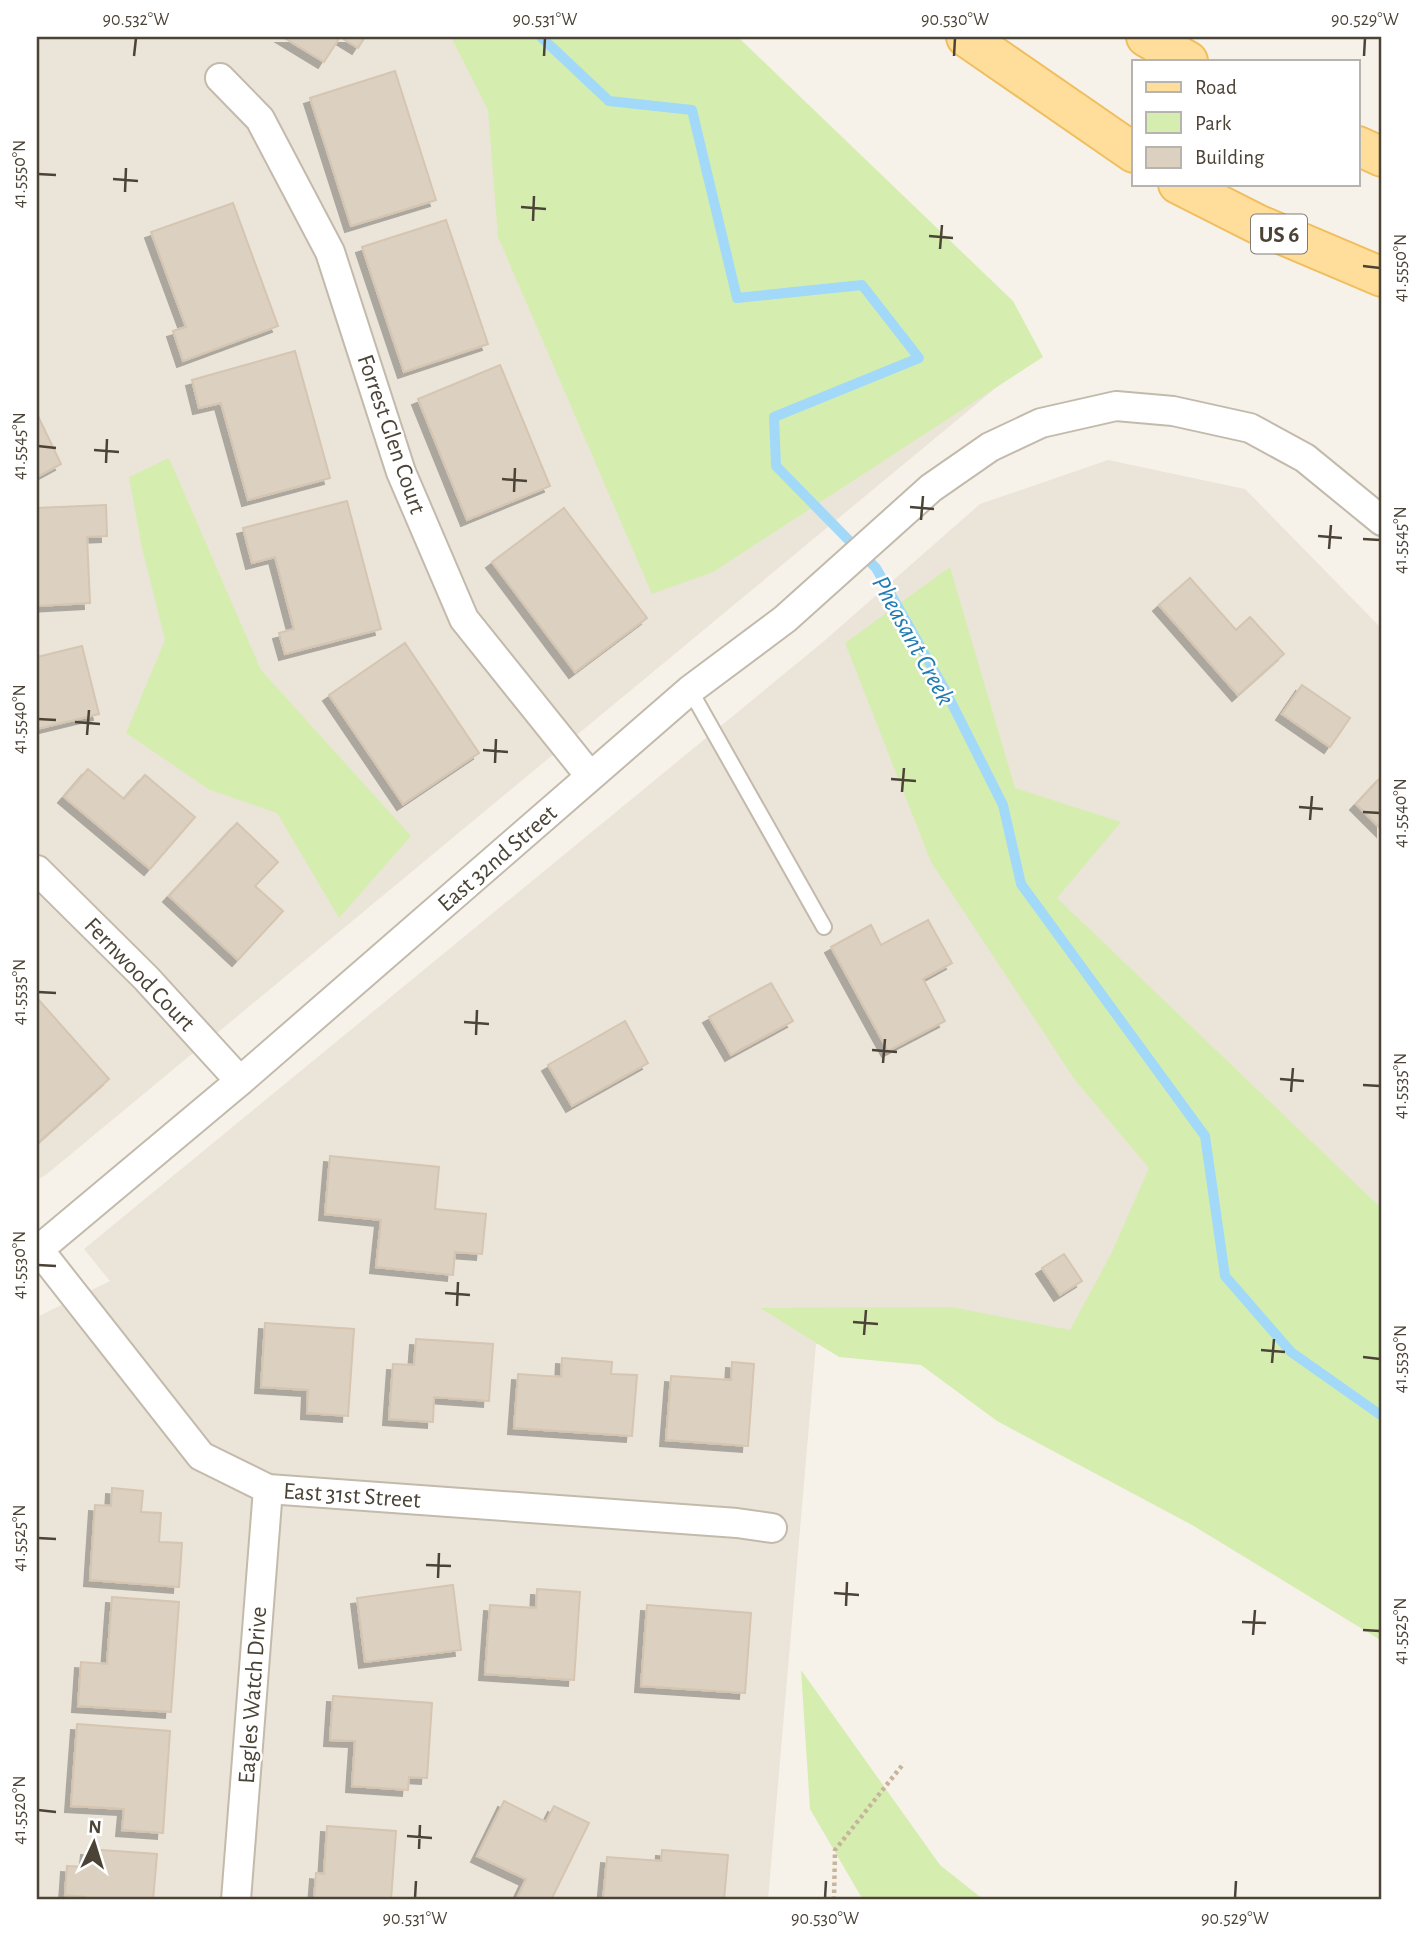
<svg xmlns="http://www.w3.org/2000/svg" width="1419" height="1937" font-family="'Alegreya Sans',sans-serif">
<defs>
<filter id="shadow"><feDropShadow dx="-6" dy="6" stdDeviation="0" flood-color="#0004"/></filter>
</defs>
<rect width="100%" height="100%" fill="#f6f2ea"/>
<g fill="#ebe4d8">
<path d="M37 37H694L1027 362 47 1174 37 1180Z"/>
<path d="M1108 460 1245 489 1382 629V1394L816 1344 768 1900H37V1317L110 1281 84 1249 823 642 980 504Z"/>
</g>
<g fill="#d5eeb0">
<path d="M451 37H738L1013 301 1043 357 713 572 652 594 498 237 488 110Z"/>
<path d="M169 458 261 670 411 836 339 918 277 813 210 790 126 733 165 640 142 548 129 477Z"/>
<path d="M950 567 1015 788 1121 822 1057 898 1382 1209V1641L1192 1525 997 1421 921 1365 839 1357 760 1308 951 1307 1070 1330 1111 1254 1149 1168 1075 1080 931 862 845 643Z"/>
<path d="M801 1670 940 1865 984 1900H863L810 1809Z"/>
</g>
<g fill="none" stroke-linecap="round" stroke-linejoin="round">
<path stroke="#a2d9f8" stroke-width="10" d="M541 37 609 101 692 110 737 298 862 285 919 358 774 417 776 466 876 568 945 690 1003 805 1021 884 1205 1136 1225 1276 1291 1352 1382 1416"/>
</g>
<g fill="#dcd1c1" stroke="#d5c5b1" stroke-width="2" filter="url(#shadow)">
<path d="M283 37H365L358 48 340 37 324 62Z"/>
<path d="M395 71 436 200 351 226 310 98Z"/>
<path d="M233 203 278 326 183 361 173 331 186 327 151 232Z"/>
<path d="M446 220 488 344 404 372 362 247Z"/>
<path d="M295 351 330 478 248 500 221 403 199 408 192 380Z"/>
<path d="M500 365 550 486 467 520 418 399Z"/>
<path d="M37 414 61 464 37 477Z"/>
<path d="M347 501 381 629 285 654 279 633 294 629 275 557 252 563 243 528Z"/>
<path d="M106 505 107 536 87 537 90 603 37 606V508Z"/>
<path d="M564 508 647 618 575 672 492 562Z"/>
<path d="M1190 578 1236 630 1250 617 1284 654 1238 695 1159 605Z"/>
<path d="M405 643 479 753 403 804 329 695Z"/>
<path d="M82 646 99 714 37 729V657Z"/>
<path d="M1302 685 1350 718 1330 747 1282 714Z"/>
<path d="M88 769 124 799 145 775 195 817 150 869 64 797Z"/>
<path d="M1382 776V830L1356 804Z"/>
<path d="M237 823 278 862 255 886 283 911 238 960 169 896Z"/>
<path d="M928 920 952 963 923 979 945 1021 888 1051 831 947 871 925 881 945Z"/>
<path d="M771 983 793 1021 731 1055 709 1017Z"/>
<path d="M37 998 109 1079 39 1142 37 1139Z"/>
<path d="M625 1021 648 1063 572 1106 548 1065Z"/>
<path d="M330 1156 439 1167 435 1209 486 1214 482 1254 455 1252 453 1275 376 1267 381 1220 325 1214Z"/>
<path d="M1064 1254 1082 1281 1060 1295 1042 1268Z"/>
<path d="M265 1323 354 1329 348 1416 307 1413 308 1390 261 1387Z"/>
<path d="M416 1339 493 1344 489 1401 434 1397 433 1422 389 1419 393 1364 414 1365Z"/>
<path d="M562 1358 612 1362 611 1374 637 1375 632 1436 514 1428 518 1374 561 1377Z"/>
<path d="M732 1362 754 1364 748 1446 666 1440 671 1376 731 1380Z"/>
<path d="M112 1488 143 1491 141 1512 161 1513 159 1542 182 1543 179 1587 90 1580 95 1505 111 1506Z"/>
<path d="M453 1585 461 1650 365 1662 357 1598Z"/>
<path d="M537 1589 580 1592 574 1680 485 1674 490 1605 536 1608Z"/>
<path d="M112 1597 179 1602 171 1712 78 1706 81 1662 107 1664Z"/>
<path d="M647 1605 751 1613 745 1693 641 1686Z"/>
<path d="M333 1696 432 1703 427 1778 409 1777 408 1790 352 1786 355 1741 330 1740Z"/>
<path d="M77 1724 170 1731 163 1833 122 1830 124 1809 71 1806Z"/>
<path d="M504 1801 546 1822 554 1806 589 1823 551 1900H516L526 1879 477 1856Z"/>
<path d="M327 1826 396 1831 391 1900H314L316 1873 324 1874Z"/>
<path d="M87 1849 157 1854 153 1900H86V1897L65 1895 67 1866 85 1867Z"/>
<path d="M662 1850 728 1855 724 1900H603L607 1857 661 1861Z"/>
</g>
<g fill="none" stroke-linecap="round" stroke-linejoin="round">
<defs>
<path id="service" d="M690 690 824 927"/>
<g id="minor">
<path d="M220 78 260 119 330 252 401 472 464 619 590 776"/>
<path d="M37 870 146 978 240 1081"/>
<path d="M39 1250 201 1456 268 1489 737 1523 772 1528"/>
<path d="M37 1251 240 1081 690 690 785 619 931 488 990 447 1041 423 1116 406 1173 411 1250 428 1305 458 1382 521"/>
<path d="M236 1900 268 1489"/>
</g>
<g id="primary">
<path d="M966 37 1134 153"/>
<path d="M1146 37 1188 61"/>
<path d="M1358 146 1382 157"/>
<path d="M1178 184 1257 224 1382 277"/>
</g>
</defs>
<use href="#service" stroke="#c3baac" stroke-width="18"/>
<use href="#minor" stroke="#c3baac" stroke-width="32"/>
<use href="#primary" stroke="#f0be5f" stroke-width="42"/>
<path stroke="#c7b59b" stroke-width="4.5" stroke-dasharray="3.5 3.5" stroke-linecap="butt" d="M834 1900 835 1850 904 1763"/>
<use href="#service" stroke="#fff" stroke-width="14"/>
<use href="#minor" stroke="#fff" stroke-width="28"/>
<use href="#primary" stroke="#ffde9b" stroke-width="38"/>
</g>
<path fill="none" stroke="#4c4337" stroke-width="2.5" d="M134 56 136 38M544 56 545 38M954 56 955 38M1364 56 1365 38M38 174 56 175M113 179 138 181M125 192 126 168M521 207 546 209M533 221 534 196M929 236 953 238M940 249 942 225M1363 266 1380 268M38 446 56 448M94 450 119 452M106 463 107 439M502 479 527 481M514 492 515 468M910 507 934 509M921 520 923 496M1318 536 1342 538M1363 539 1380 540M1329 549 1331 525M38 719 56 720M75 722 100 724M87 735 89 710M483 750 508 752M495 763 496 739M891 779 916 781M902 792 904 768M1299 807 1323 809M1363 812 1380 813M1310 820 1312 796M38 992 56 993M464 1022 489 1024M476 1035 477 1010M872 1050 897 1052M883 1063 885 1039M1280 1079 1304 1081M1363 1085 1380 1086M1291 1092 1293 1068M38 1265 56 1266M445 1293 470 1295M457 1306 458 1282M853 1322 878 1324M864 1335 866 1310M1261 1350 1285 1352M1363 1357 1380 1359M1272 1363 1274 1339M38 1538 56 1539M426 1565 451 1566M438 1578 439 1553M834 1593 859 1595M846 1606 847 1582M1242 1622 1266 1623M1363 1630 1380 1631M1253 1635 1255 1610M38 1810 56 1812M407 1836 432 1838M419 1849 420 1825M415 1898 416 1881M825 1898 826 1881M1235 1898 1236 1881"/>
<g text-anchor="middle" stroke-width="5" stroke-linejoin="round" paint-order="stroke">
<rect fill="#fff" stroke="#827b73" stroke-width="2" x="1251" y="214.5" width="56" height="39" rx="5"/>
<g font-size="23" font-weight="bold" fill="#4c4337">
<text x="1279" y="242">US 6</text>
</g>
<g font-size="24" fill="#4c4337" stroke="#fff">
<text transform="translate(392 434) rotate(71)" y="8">Forrest Glen Court</text>
<text transform="translate(497 858) rotate(-41)" y="8">East 32nd Street</text>
<text transform="translate(140 974) rotate(46)" y="8">Fernwood Court</text>
<text transform="translate(352 1495) rotate(4)" y="8">East 31st Street</text>
<text transform="translate(252 1695) rotate(-86)" y="8">Eagles Watch Drive</text>
</g>
<g font-size="26" font-style="italic" fill="#227cb2" stroke="#fff">
<text transform="translate(914 640) rotate(61)" y="9">Pheasant Creek</text>
</g>
</g>
<rect width="1419" height="1937" fill="none" stroke="#ffffff" stroke-width="77"/>
<rect x="1132" y="60" width="228" height="126" fill="#ffffff" stroke="#b7b4af" stroke-width="2"/>
<rect x="1146" y="82" width="35" height="10" fill="#ffde9b" stroke="#b7b4af" stroke-width="2"/>
<text x="1195" y="94" font-size="21" fill="#4c4337">Road</text>
<rect x="1146" y="112" width="35" height="21" fill="#d5eeb0" stroke="#b7b4af" stroke-width="2"/>
<text x="1195" y="130" font-size="21" fill="#4c4337">Park</text>
<rect x="1146" y="147" width="35" height="21" fill="#dcd1c1" stroke="#b7b4af" stroke-width="2"/>
<text x="1195" y="164" font-size="21" fill="#4c4337">Building</text>
<g transform="translate(94 1843) rotate(4)" stroke="#ffffff" stroke-width="5" paint-order="stroke">
<path d="M0-5L12 26L0 18L-12 26Z" fill="#4c4337"/>
<text y="-10" font-size="19" font-weight="bold" text-anchor="middle" fill="#4c4337">N</text>
</g>
<rect x="38" y="38" width="1342" height="1860" fill="none" stroke="#4c4337" stroke-width="2.5"/>
<g font-size="18" text-anchor="middle" fill="#4c4337">
<text x="136" y="25">90.532°W</text>
<text x="545" y="25">90.531°W</text>
<text x="955" y="25">90.530°W</text>
<text x="1365" y="25">90.529°W</text>
<text transform="translate(19 174) rotate(-90)" y="6">41.5550°N</text>
<text transform="translate(1400 268) rotate(-90)" y="6">41.5550°N</text>
<text transform="translate(19 446) rotate(-90)" y="6">41.5545°N</text>
<text transform="translate(1400 540) rotate(-90)" y="6">41.5545°N</text>
<text transform="translate(19 719) rotate(-90)" y="6">41.5540°N</text>
<text transform="translate(1400 813) rotate(-90)" y="6">41.5540°N</text>
<text transform="translate(19 992) rotate(-90)" y="6">41.5535°N</text>
<text transform="translate(1400 1086) rotate(-90)" y="6">41.5535°N</text>
<text transform="translate(19 1265) rotate(-90)" y="6">41.5530°N</text>
<text transform="translate(1400 1359) rotate(-90)" y="6">41.5530°N</text>
<text transform="translate(19 1538) rotate(-90)" y="6">41.5525°N</text>
<text transform="translate(1400 1631) rotate(-90)" y="6">41.5525°N</text>
<text transform="translate(19 1810) rotate(-90)" y="6">41.5520°N</text>
<text x="415" y="1924">90.531°W</text>
<text x="825" y="1924">90.530°W</text>
<text x="1235" y="1924">90.529°W</text>
</g>
</svg>
